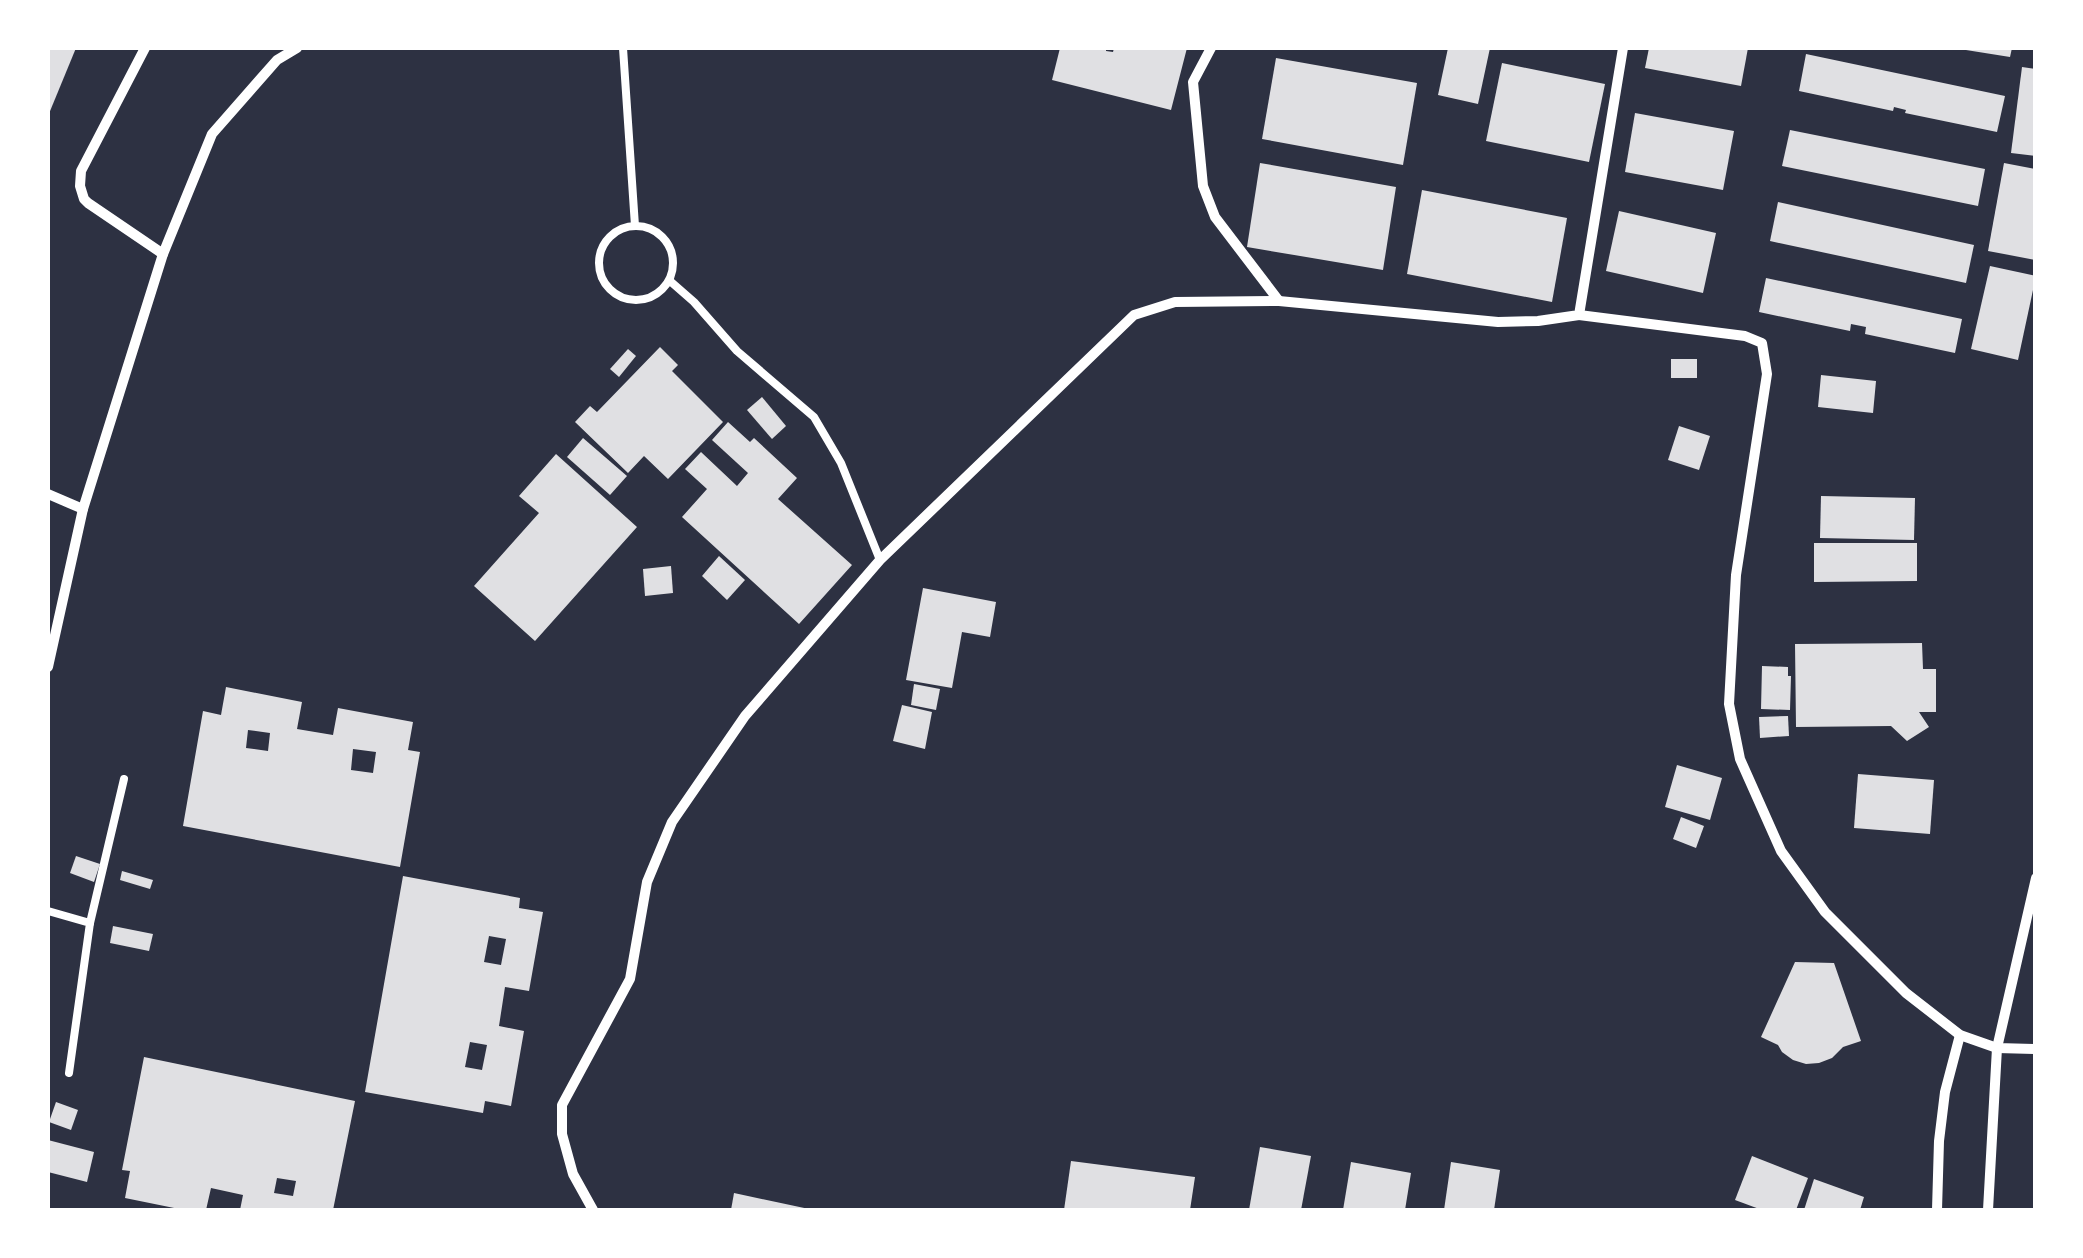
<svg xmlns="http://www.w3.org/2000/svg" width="2083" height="1258" font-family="'Sofia Sans Condensed',sans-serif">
<rect width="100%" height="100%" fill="#2d3142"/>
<g fill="#e0e0e3" fill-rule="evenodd">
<path d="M48 48H76L48 116Z"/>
<path d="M1060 48H1106V51L1113 52 1114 48H1187L1171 110 1052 80Z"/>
<path d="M1448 48H1490L1478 104 1438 95Z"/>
<path d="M1649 48H1748L1741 86 1645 68Z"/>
<path d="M1966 48H2012L2010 57 1966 50Z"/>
<path d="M1806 54 2005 96 1997 132 1905 113 1906 110 1894 107 1893 111 1799 91Z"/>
<path d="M1276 58 1417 83 1403 165 1262 139Z"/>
<path d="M1502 63 1605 84 1589 162 1486 141Z"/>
<path d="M2022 67 2036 69V156L2011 153Z"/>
<path d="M1635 113 1734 131 1723 190 1625 172Z"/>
<path d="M1790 130 1985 169 1978 206 1782 166Z"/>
<path d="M1260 163 1396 187 1383 270 1247 247Z"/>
<path d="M2004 163 2036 169V260L1988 251Z"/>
<path d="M1422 190 1567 218 1552 302 1407 274Z"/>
<path d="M1778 202 1974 245 1966 283 1770 241Z"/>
<path d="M1619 211 1716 233 1703 293 1606 271Z"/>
<path d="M1990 266 2036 276 2018 360 1971 349Z"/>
<path d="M1766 278 1962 319 1955 353 1865 334 1866 327 1851 324 1850 331 1759 312Z"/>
<path d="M660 347 678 365 672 371 723 422 668 479 644 456 628 473 575 422 590 406 597 412Z"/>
<path d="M628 349 636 356 619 377 610 369Z"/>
<rect x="1671" y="359" width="26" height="19"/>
<path d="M1821 375 1876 381 1873 413 1818 407Z"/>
<path d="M762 397 786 426 772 439 747 410Z"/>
<path d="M728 422 750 442 754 438 797 478 778 499 852 565 799 624 682 517 707 489 685 469 701 452 737 486 748 473 712 440Z"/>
<path d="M1679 426 1710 436 1699 470 1668 460Z"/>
<path d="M583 438 627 476 610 495 567 457Z"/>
<path d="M556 454 637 527 535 641 474 586 539 513 519 496Z"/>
<path d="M1821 496 1915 498 1914 540 1820 538Z"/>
<path d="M1814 543H1917V581L1814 582Z"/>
<path d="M719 556 745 580 727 600 702 576Z"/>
<path d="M671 566 673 593 645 596 643 569Z"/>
<path d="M923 588 996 602 990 637 962 632 952 688 906 680Z"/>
<path d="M1922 643 1923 669H1936V712H1919L1929 727 1907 741 1891 726 1796 727 1795 644Z"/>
<path d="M1762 666 1788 667V676H1791L1790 710 1761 709Z"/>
<path d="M914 684 940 689 936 710 911 705Z"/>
<path d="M226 687 302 702 297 729 333 735 338 708 413 722 408 750 420 752 400 867 183 826 203 711 221 715ZM248 730 270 733 268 751 246 748ZM353 749 376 752 373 773 351 770Z"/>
<path d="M902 705 932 712 925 749 893 741Z"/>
<path d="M1788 716 1789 736 1760 738 1759 717Z"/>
<path d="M1677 765 1722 778 1710 820 1665 807Z"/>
<path d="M1858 774 1934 780 1930 834 1854 828Z"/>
<path d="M1681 817 1704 826 1696 848 1673 839Z"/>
<path d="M76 856 100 864 94 882 70 873Z"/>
<path d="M122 871 153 880 150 889 120 880Z"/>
<path d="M403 876 520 898 519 908 543 912 529 991 505 987 499 1026 524 1031 511 1106 485 1101 483 1113 365 1092ZM489 936 506 939 501 965 484 962ZM470 1042 487 1045 482 1070 465 1067Z"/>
<path d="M113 926 153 934 149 951 110 943Z"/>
<path d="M1795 962 1834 963 1861 1041 1843 1047 1832 1058 1819 1063 1806 1064 1793 1060 1782 1052 1778 1045 1761 1037Z"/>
<path d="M144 1057 355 1101 333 1210H240L243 1195 211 1188 206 1210H184L125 1198 130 1171 122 1170ZM277 1178 296 1181 293 1196 274 1193Z"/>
<path d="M56 1102 78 1110 71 1130 49 1122Z"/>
<path d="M48 1140 94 1152 87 1182 48 1172Z"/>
<path d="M1260 1147 1311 1156 1301 1210H1249Z"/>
<path d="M1752 1156 1808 1178 1796 1210H1762L1735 1200Z"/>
<path d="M1071 1161 1195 1177 1190 1210H1064Z"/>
<path d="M1351 1162 1411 1173 1405 1210H1343Z"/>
<path d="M1451 1162 1500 1170 1494 1210H1444Z"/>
<path d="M1814 1179 1864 1197 1860 1210H1804Z"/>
<path d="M734 1193 809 1209V1210H731Z"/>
</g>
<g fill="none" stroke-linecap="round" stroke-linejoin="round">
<g stroke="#fff" stroke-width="8">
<path d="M623 48 635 226"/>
<circle cx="636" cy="263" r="37"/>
<path d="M670 281 694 302 737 351 814 417 841 463 880 560"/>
<path d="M48 911 90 923 69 1073"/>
<path d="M90 923 124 779"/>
</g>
<g stroke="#fff" stroke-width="10">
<path d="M145 48 81 171 80 186 84 199 88 203 163 254"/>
<path d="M1211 48 1193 82 1203 186 1215 217 1279 301"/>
<path d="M1579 315 1745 336 1762 343 1767 374 1736 575 1729 704 1740 759 1781 851 1825 912 1906 993 1960 1035 1997 1048 2036 1049"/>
<path d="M48 494 83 509"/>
<path d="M48 667 83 509 163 254 212 134 277 60 297 48"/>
<path d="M593 1210 573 1174 562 1134V1105L630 979 647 882 672 822 745 716 880 560 1134 315 1175 302 1279 301 1498 322 1538 321 1579 315 1623 48"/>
<path d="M1937 1210 1939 1141 1945 1092 1960 1035"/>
<path d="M1988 1210 1997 1048 2036 878"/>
</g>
</g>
<rect width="2083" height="1258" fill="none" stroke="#ffffff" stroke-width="100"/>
</svg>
